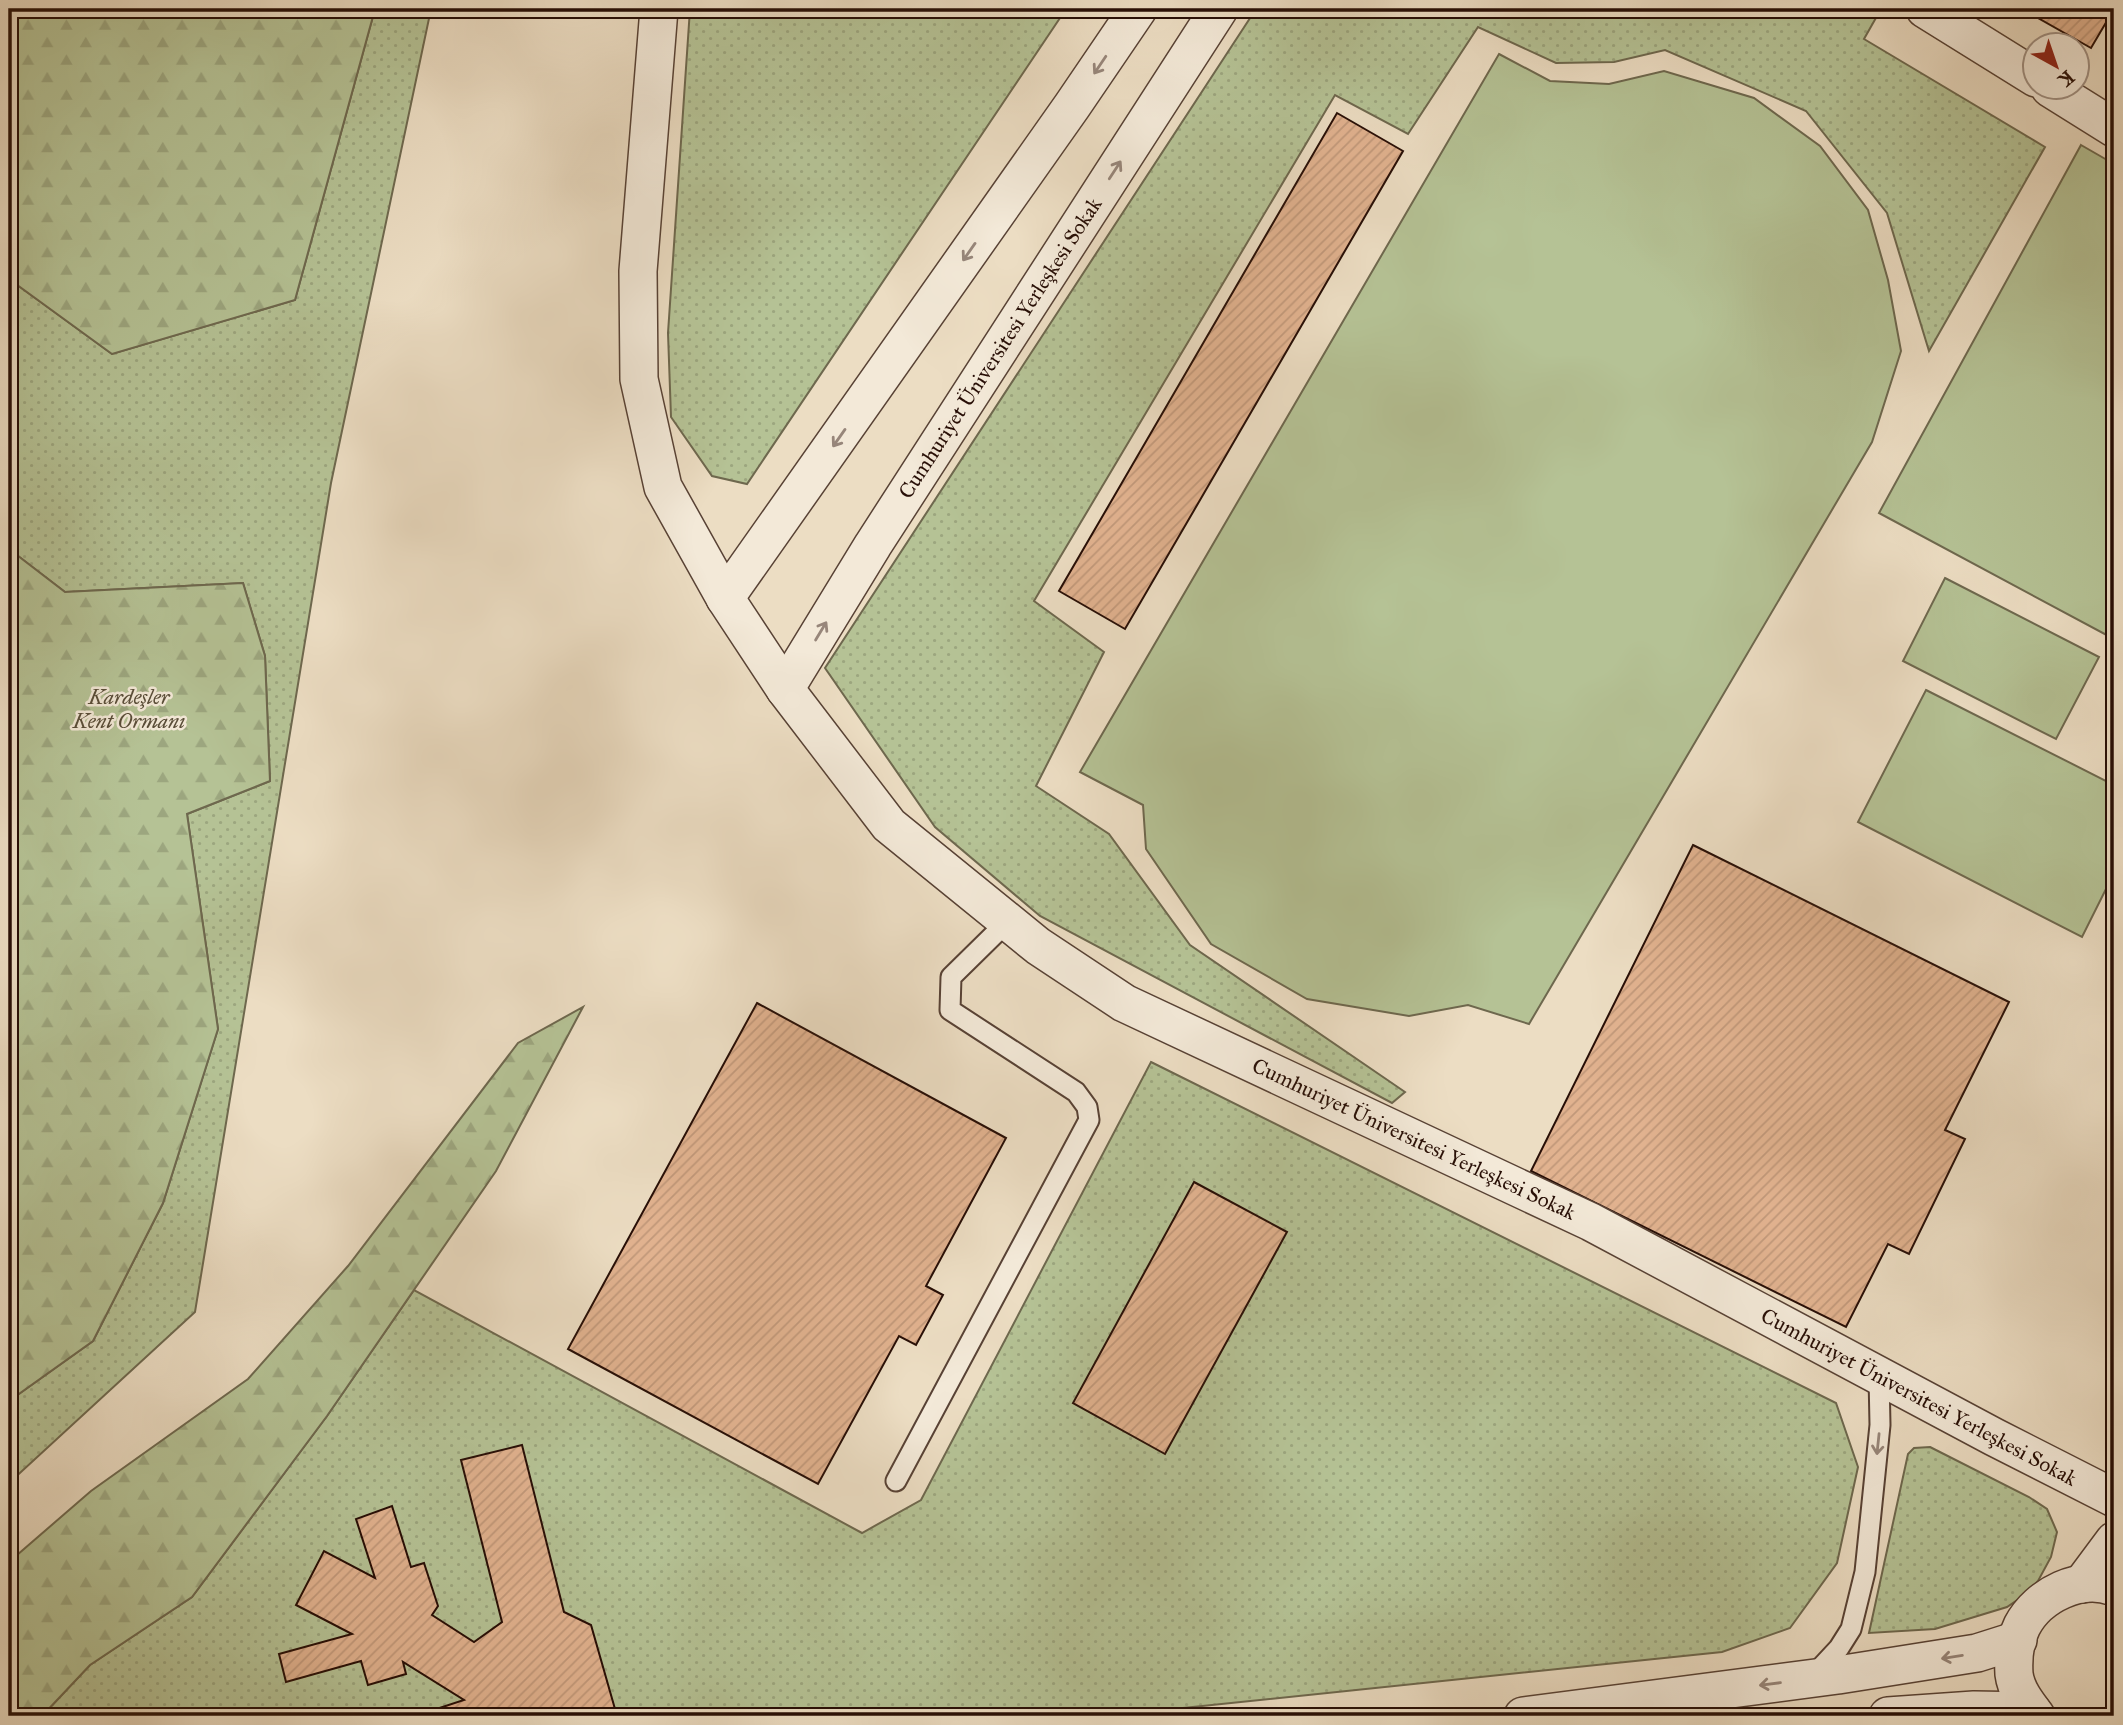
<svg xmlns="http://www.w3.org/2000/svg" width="2123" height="1725" font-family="'IM FELL Great Primer',serif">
<defs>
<pattern id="grass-dots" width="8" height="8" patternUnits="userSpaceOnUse" patternTransform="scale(1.75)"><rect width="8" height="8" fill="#b5c295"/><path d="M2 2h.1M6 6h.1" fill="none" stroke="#9ca67f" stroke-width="1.8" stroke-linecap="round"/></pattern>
<pattern id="forest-firs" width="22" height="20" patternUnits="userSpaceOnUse" patternTransform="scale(1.75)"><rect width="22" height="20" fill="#b5c295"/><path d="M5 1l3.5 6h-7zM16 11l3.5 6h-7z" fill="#9ca67f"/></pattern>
<pattern id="building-hatch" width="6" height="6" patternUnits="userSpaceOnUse" patternTransform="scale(1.75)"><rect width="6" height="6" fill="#e1b28f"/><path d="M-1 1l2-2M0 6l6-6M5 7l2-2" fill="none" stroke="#c1987a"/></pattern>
</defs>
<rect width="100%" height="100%" fill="#ecddc3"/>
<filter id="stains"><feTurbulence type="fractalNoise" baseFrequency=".00286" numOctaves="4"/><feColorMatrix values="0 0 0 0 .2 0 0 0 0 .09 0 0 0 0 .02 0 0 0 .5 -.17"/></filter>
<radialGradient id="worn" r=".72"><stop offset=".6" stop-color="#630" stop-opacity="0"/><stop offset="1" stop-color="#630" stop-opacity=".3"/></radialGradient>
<g fill="url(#grass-dots)" stroke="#6e684e" stroke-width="2">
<path d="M375 9H431L331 483 195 1312 9 1483V1401L93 1341 163 1203 218 1029 187 814 270 781 265 656 243 583 65 592 9 549V279L112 354 295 300Z"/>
<path d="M690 9H1066L747 484 712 476 671 417 668 333Z"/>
<path d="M1256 9H1881L1864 39 2045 147 1929 351 1887 213 1806 111 1665 50 1614 62 1556 63 1478 27 1408 134 1335 95 1034 601 1104 652 1036 786 1109 834 1190 945 1405 1092 1392 1103 1040 916 935 827 825 668Z"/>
<path d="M1151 1062 1836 1403 1858 1467 1837 1563 1790 1628 1722 1652 1106 1716H42L90 1665 192 1597 327 1416 414 1290 862 1533 921 1500Z"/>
<path d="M1930 1447 2029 1497 2047 1509 2057 1532 2051 1557 2038 1581 2026 1594 2007 1607 1935 1629 1869 1633 1908 1454 1914 1448Z"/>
</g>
<g fill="url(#forest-firs)" stroke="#6e684e" stroke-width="2">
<path d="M9 9H375L295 300 112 354 9 279Z"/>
<path d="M9 549 65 592 243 583 265 656 270 781 187 814 218 1029 163 1203 93 1341 9 1401Z"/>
<path d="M583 1007 496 1171 327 1416 192 1597 90 1665 42 1716H9V1562L91 1491 248 1379 348 1266 518 1043Z"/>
</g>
<g fill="#b5c295" stroke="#6e684e" stroke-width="2">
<path d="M1499 54 1550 81 1609 84 1664 71 1754 98 1820 146 1868 210 1888 280 1901 351 1872 442 1529 1024 1468 1005 1409 1016 1307 999 1211 944 1146 849 1143 805 1080 772Z"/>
<path d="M2081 145 2114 164V639L1879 513Z"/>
<path d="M1945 578 2099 657 2056 739 1903 661Z"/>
<path d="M1926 690 2114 785V873L2082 937 1858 822Z"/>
</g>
<g fill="url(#building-hatch)" stroke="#270e06" stroke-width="2">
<path d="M2022 9H2114L2091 48Z"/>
<path d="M1337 113 1403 151 1125 629 1059 591Z"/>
<path d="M1693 845 2009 1002 1945 1130 1965 1139 1909 1254 1888 1244 1846 1327 1531 1171Z"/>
<path d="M757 1003 1006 1138 926 1286 943 1295 916 1345 899 1336 818 1484 568 1349Z"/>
<path d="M1194 1182 1287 1232 1165 1454 1073 1403Z"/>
<path d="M522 1445 564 1612 591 1625 617 1716H415L464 1700 403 1662 406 1674 368 1685 361 1661 286 1682 279 1654 352 1634 296 1605 324 1551 375 1578 356 1519 392 1506 411 1567 424 1563 438 1606 432 1615 474 1642 502 1622 461 1460Z"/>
<path d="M113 1711 159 1716H112Z"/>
</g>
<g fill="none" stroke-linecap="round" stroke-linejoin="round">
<defs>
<g id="service">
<path d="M896 1481 1089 1120 1087 1107 1076 1092 950 1010 951 977 1008 921"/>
<path d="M1812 1677 1839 1648 1851 1629 1865 1572 1880 1425 1879 1376"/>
</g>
<g id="minor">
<path d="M659 9 638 271 639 379 663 487 725 598 785 689 889 825 1038 946 1124 1003 1591 1222 1994 1437 2114 1498"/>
<path d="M1925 9 2036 78"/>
<path d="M2050 88 2114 128"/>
<path d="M725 598 1072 106 1138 9"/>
<path d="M785 689 873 545 1219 9"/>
<path d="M2082 1584 2114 1541"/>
<path d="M1523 1716 1838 1675 1977 1653 2018 1640"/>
<path d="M1888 1716 1974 1710 2032 1711"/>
<path d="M2036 1716C2026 1703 2016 1690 2014 1674 2013 1658 2015 1640 2022 1626 2038 1595 2081 1574 2114 1587"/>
</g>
</defs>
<use href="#service" stroke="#584235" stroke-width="23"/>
<use href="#minor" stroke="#584235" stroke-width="40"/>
<use href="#service" stroke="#f3e9d8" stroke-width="19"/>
<use href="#minor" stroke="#f3e9d8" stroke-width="37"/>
</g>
<defs><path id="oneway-shaft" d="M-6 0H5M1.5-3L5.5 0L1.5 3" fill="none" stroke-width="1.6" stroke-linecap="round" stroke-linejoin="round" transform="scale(1.75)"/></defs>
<g stroke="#97867a">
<use href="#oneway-shaft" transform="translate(1100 65) rotate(124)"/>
<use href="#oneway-shaft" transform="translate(1115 170) rotate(-57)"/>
<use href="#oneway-shaft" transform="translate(969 252) rotate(125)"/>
<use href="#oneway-shaft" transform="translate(839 438) rotate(125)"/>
<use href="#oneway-shaft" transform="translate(821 631) rotate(-59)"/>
<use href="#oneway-shaft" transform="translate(1878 1444) rotate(96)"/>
<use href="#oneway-shaft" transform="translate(1952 1657) rotate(171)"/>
<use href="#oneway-shaft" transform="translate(1770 1684) rotate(173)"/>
</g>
<g text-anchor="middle" stroke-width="5" stroke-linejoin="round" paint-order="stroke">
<g font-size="21" fill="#270e06" stroke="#f3e9d8">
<text transform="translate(1000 348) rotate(-57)" y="7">Cumhuriyet Üniversitesi Yerleşkesi Sokak</text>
<text transform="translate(1414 1139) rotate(25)" y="7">Cumhuriyet Üniversitesi Yerleşkesi Sokak</text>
<text transform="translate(1919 1397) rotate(28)" y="7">Cumhuriyet Üniversitesi Yerleşkesi Sokak</text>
</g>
<g font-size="21" font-style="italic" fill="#594d38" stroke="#f3e9d8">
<text x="129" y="704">Kardeşler<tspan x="129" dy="24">Kent Ormanı</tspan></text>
</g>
</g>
<rect width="2123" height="1725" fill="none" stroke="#ecddc3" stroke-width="35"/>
<rect x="10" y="10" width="2102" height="1704" fill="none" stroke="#270e06" stroke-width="3.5"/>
<rect x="18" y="18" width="2088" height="1690" fill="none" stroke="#270e06" stroke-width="2"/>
<g transform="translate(2056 66) rotate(140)"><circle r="33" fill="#f3e9d8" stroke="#a19184" stroke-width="2"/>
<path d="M0-5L12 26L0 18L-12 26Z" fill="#8f2418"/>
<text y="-10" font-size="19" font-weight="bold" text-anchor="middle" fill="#270e06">K</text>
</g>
<rect width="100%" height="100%" filter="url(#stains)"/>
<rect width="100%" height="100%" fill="url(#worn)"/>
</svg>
